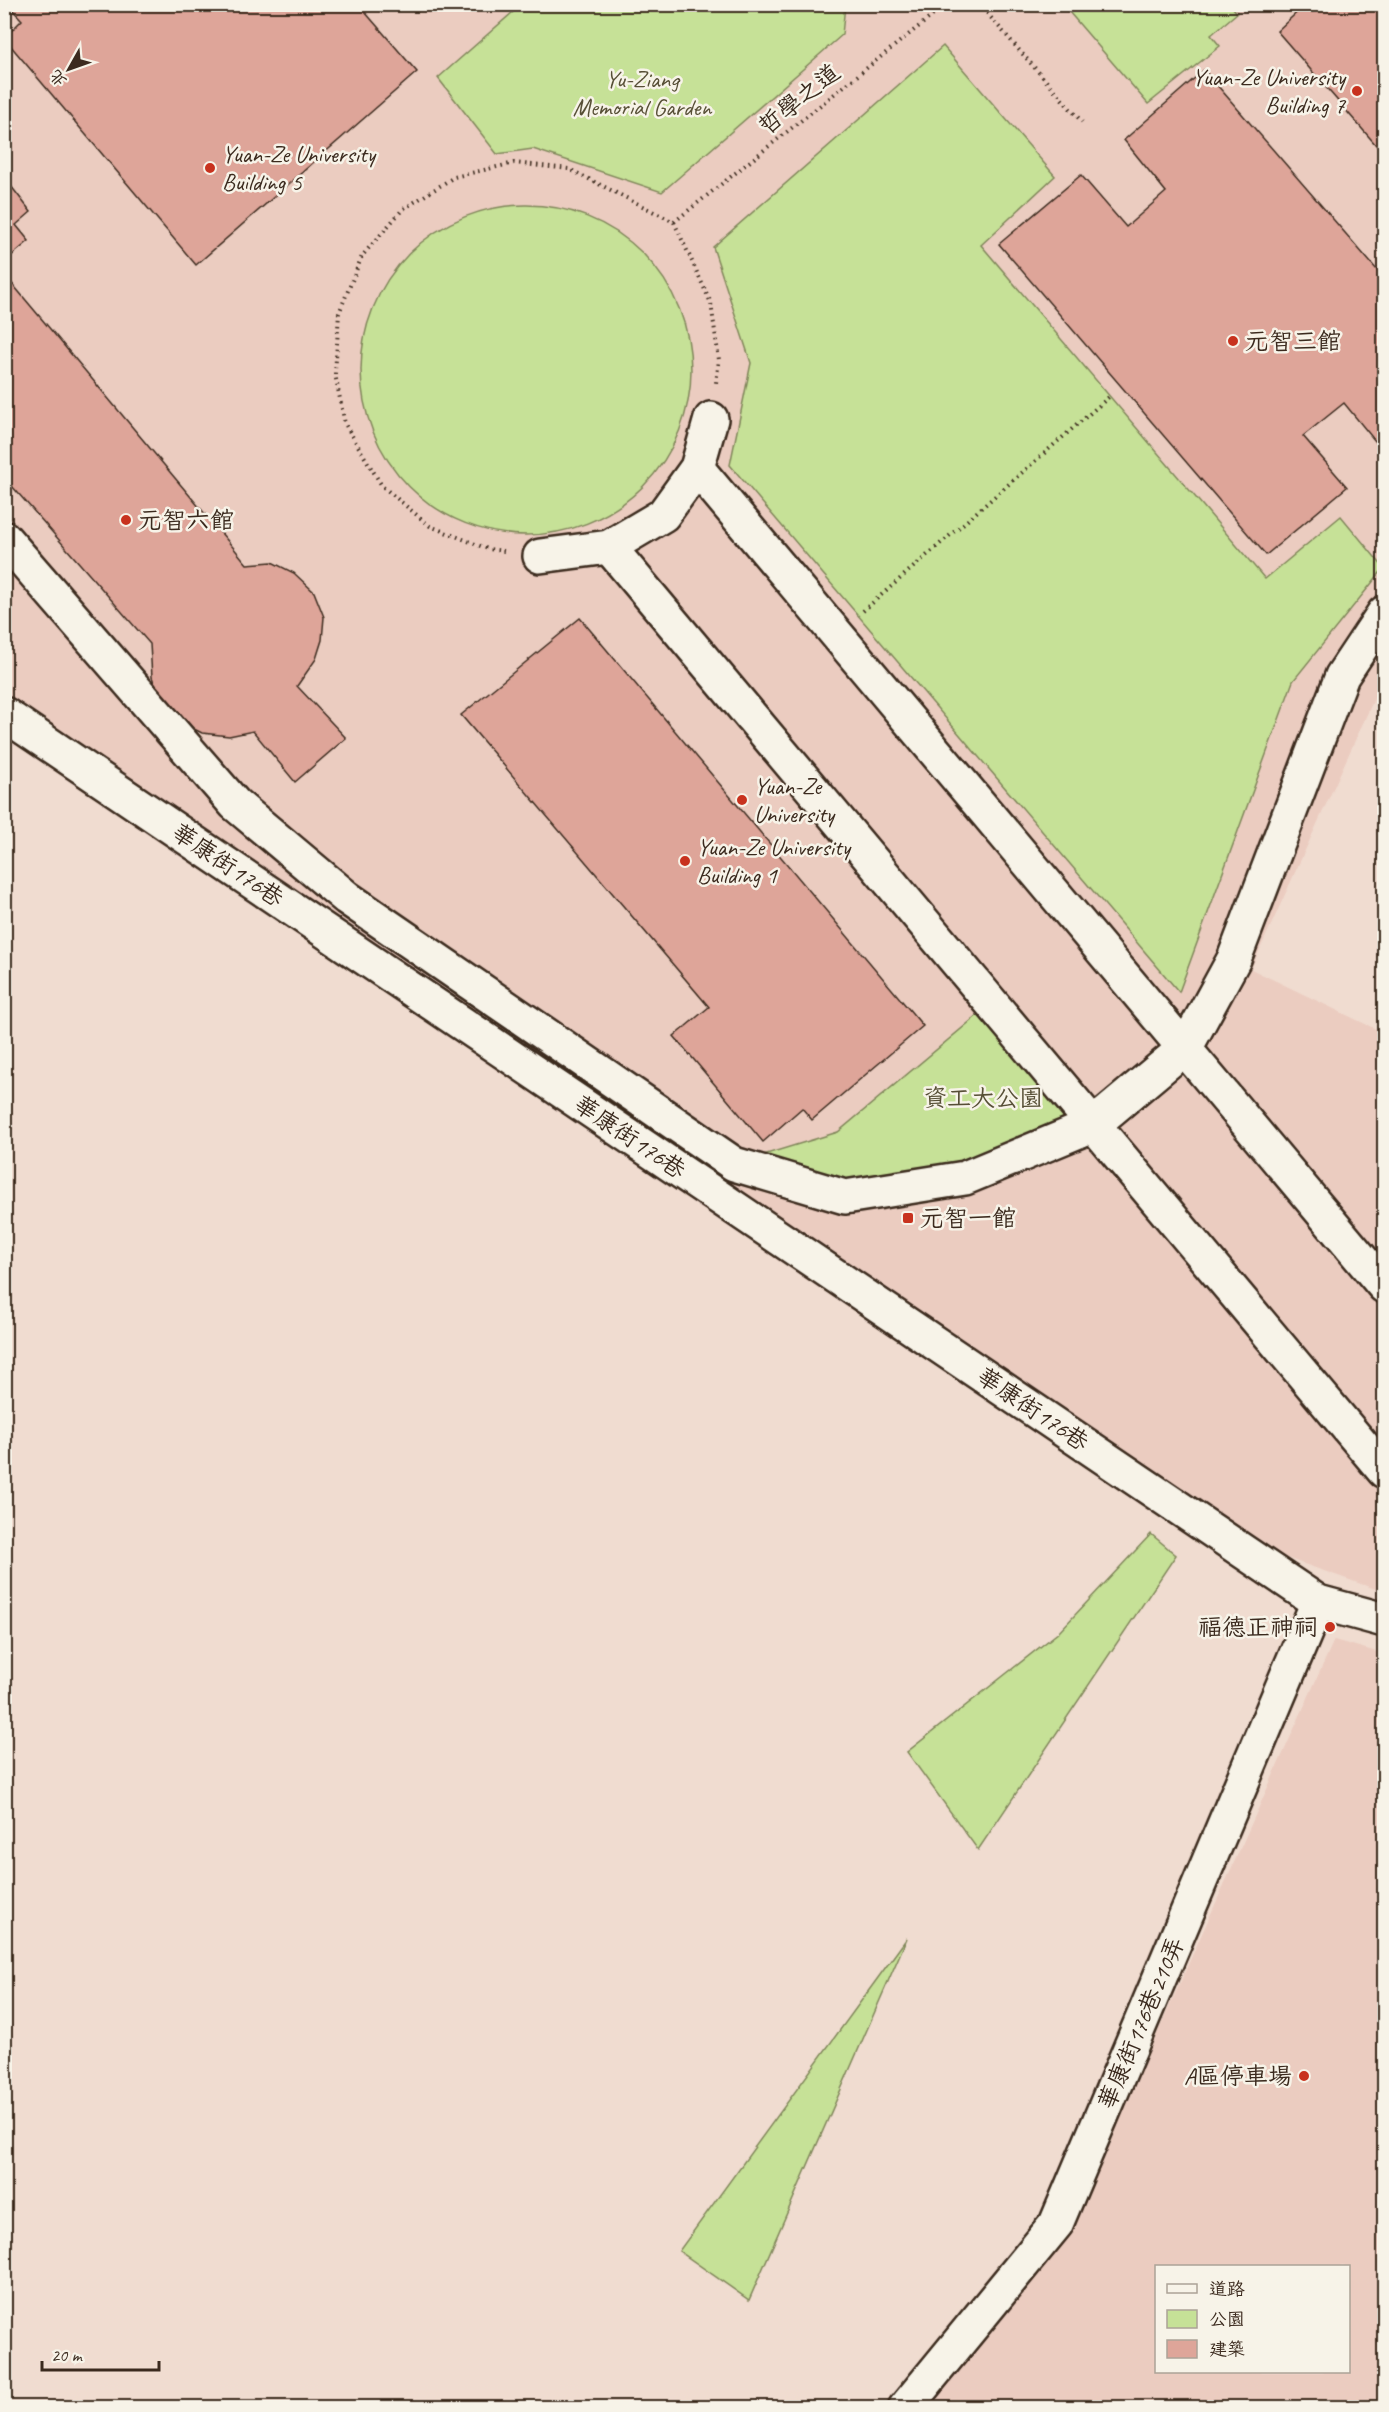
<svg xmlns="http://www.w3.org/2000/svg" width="1389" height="2412" font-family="Caveat,'LXGW WenKai TC',sans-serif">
<rect width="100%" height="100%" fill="#f0dcd0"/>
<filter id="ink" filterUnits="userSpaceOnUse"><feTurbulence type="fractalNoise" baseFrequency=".0167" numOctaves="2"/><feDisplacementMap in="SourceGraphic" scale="12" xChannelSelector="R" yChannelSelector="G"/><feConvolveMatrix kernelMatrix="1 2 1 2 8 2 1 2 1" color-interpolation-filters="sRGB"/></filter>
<g filter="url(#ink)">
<g fill="#ebccc0" fill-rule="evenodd">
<path d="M5 5H1384V677L1251 969 1384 1033V1592L1281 1556 503 1043 5 695Z"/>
<path d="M1334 1640 1384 1654V2407L924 2408 1067 2234ZM1156 2266H1348V2372H1156Z"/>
</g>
<g fill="#c6e197" stroke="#80865a" stroke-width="1.5">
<path d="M1230 4 1237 13 1211 35 1220 46 1148 104 1063 5Z"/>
<path d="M521 5V4L845 5 842 35 662 192 533 149 497 154 438 78Z"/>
<path d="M943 46 1055 176 981 245 1265 579 1341 516 1384 568 1293 681 1179 992 730 465 751 363 713 247Z"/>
<circle cx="526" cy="370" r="165"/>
<path d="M991 1004 1093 1125 845 1197 734 1164 838 1132Z"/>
<path d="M1151 1534 1176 1555 978 1850 907 1752 1059 1632Z"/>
<path d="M907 1938 749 2300 679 2251Z"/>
</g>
<g fill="#dea599" stroke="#3b2a1e" stroke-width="1.5">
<path d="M7 4H358L417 72 196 265 4 38 22 20Z"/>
<path d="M1306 4H1384L1383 153 1277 31Z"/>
<path d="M1204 70 1384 278V452L1344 403 1303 436 1347 487 1266 555 999 244 1081 175 1126 227 1166 192 1124 140Z"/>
<path d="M4 177 31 212 16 225 29 241 4 262Z"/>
<path d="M4 274 247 564 272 562 294 573 314 592 324 617 322 640 316 659 297 686 346 738 295 782 253 731 229 736 202 733 178 721 161 700 152 677 150 644 4 477Z"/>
<path d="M580 618 923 1026 812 1120 802 1108 763 1142 674 1036 709 1007 461 715Z"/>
</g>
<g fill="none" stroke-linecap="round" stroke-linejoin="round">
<defs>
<g id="minor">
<path d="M697 468 1384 1286"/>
<path d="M4 538 235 804 347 898 734 1164 845 1197 965 1178 1093 1125 1186 1047 1234 959 1342 676 1384 613"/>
<path d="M609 547 1384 1471"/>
<path d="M540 556 609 547 663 515 697 468 711 419"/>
<path d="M4 714 1318 1602 1384 1620"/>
<path d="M905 2408 1056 2224 1318 1602"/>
</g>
</defs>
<use href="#minor" stroke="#3b2a1e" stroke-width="38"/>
<g stroke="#3b2a1e" stroke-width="4" stroke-dasharray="1.5 4.5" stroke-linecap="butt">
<path d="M979 4 1082 122"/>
<path d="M674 222 947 4"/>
<path d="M504 551 488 549 430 526 382 486 345 424 335 374 339 313 362 256 402 210 454 177 514 163 569 169 674 222 711 303 719 360 716 383"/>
<path d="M863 611 1110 396"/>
</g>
<use href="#minor" stroke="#f7f3e8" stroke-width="33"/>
</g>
</g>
<g fill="#c8321e" stroke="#f7f3e8" stroke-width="2">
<circle cx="1357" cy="91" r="6"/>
<circle cx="210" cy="168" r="6"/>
<circle cx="1233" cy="341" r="6"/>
<circle cx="126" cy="520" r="6"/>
<circle cx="742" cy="800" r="6"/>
<circle cx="685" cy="861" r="6"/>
<rect x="902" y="1212" width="12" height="12" rx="3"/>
<circle cx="1330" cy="1627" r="6"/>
<circle cx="1304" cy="2076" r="6"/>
</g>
<g text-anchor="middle" stroke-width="5" stroke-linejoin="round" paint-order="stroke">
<g font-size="24" fill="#3b2a1e" stroke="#f7f3e8" text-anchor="start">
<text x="1345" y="85" text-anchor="end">Yuan-Ze University<tspan x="1345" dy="28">Building 7</tspan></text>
<text x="222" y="162">Yuan-Ze University<tspan x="222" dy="28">Building 5</tspan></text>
<text x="1245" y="349">元智三館</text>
<text x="138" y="528">元智六館</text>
<text x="754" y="794">Yuan-Ze<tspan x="754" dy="28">University</tspan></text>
<text x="697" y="855">Yuan-Ze University<tspan x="697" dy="28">Building 1</tspan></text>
<text x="920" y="1226">元智一館</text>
<text x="1318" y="1635" text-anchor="end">福德正神祠</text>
<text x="1292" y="2084" text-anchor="end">A區停車場</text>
</g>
<g font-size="24" fill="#574f36" stroke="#f7f3e8">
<text x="642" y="87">Yu-Ziang<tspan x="642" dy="28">Memorial Garden</tspan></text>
<text x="983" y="1106">資工大公園</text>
</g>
<g font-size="24" fill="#3b2a1e" stroke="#f7f3e8">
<text transform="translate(799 99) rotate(-39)" y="8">哲學之道</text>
<text transform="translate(228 865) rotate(34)" y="8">華康街176巷</text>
<text transform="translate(630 1137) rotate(34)" y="8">華康街176巷</text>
<text transform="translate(1033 1409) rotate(34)" y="8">華康街176巷</text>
<text transform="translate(1141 2023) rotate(-67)" y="8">華康街176巷210弄</text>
</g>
</g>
<rect width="1389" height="2412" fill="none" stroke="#f7f3e8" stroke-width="24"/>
<rect x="12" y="12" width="1365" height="2388" fill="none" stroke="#3b2a1e" stroke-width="2" filter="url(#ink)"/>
<rect x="1155" y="2265" width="195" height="108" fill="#f7f3e8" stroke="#aca397" stroke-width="1.5"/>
<rect x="1167" y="2284" width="30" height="9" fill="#f7f3e8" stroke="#aca397" stroke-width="1.5"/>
<text x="1209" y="2295" font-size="18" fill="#3b2a1e">道路</text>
<rect x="1167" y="2310" width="30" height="18" fill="#c6e197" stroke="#aca397" stroke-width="1.5"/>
<text x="1209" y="2325" font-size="18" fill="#3b2a1e">公園</text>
<rect x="1167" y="2340" width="30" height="18" fill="#dea599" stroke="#aca397" stroke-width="1.5"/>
<text x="1209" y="2355" font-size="18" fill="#3b2a1e">建築</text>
<g transform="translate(69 69) rotate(230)" stroke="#f7f3e8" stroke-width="4.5" paint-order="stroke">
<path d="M0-4.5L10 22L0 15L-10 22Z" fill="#3b2a1e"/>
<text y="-9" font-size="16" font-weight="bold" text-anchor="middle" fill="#3b2a1e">北</text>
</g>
<path d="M42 2361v9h117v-9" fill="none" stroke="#3b2a1e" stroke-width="3"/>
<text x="51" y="2361" font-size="18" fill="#3b2a1e" stroke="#f7f3e8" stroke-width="4.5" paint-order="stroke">20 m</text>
</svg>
